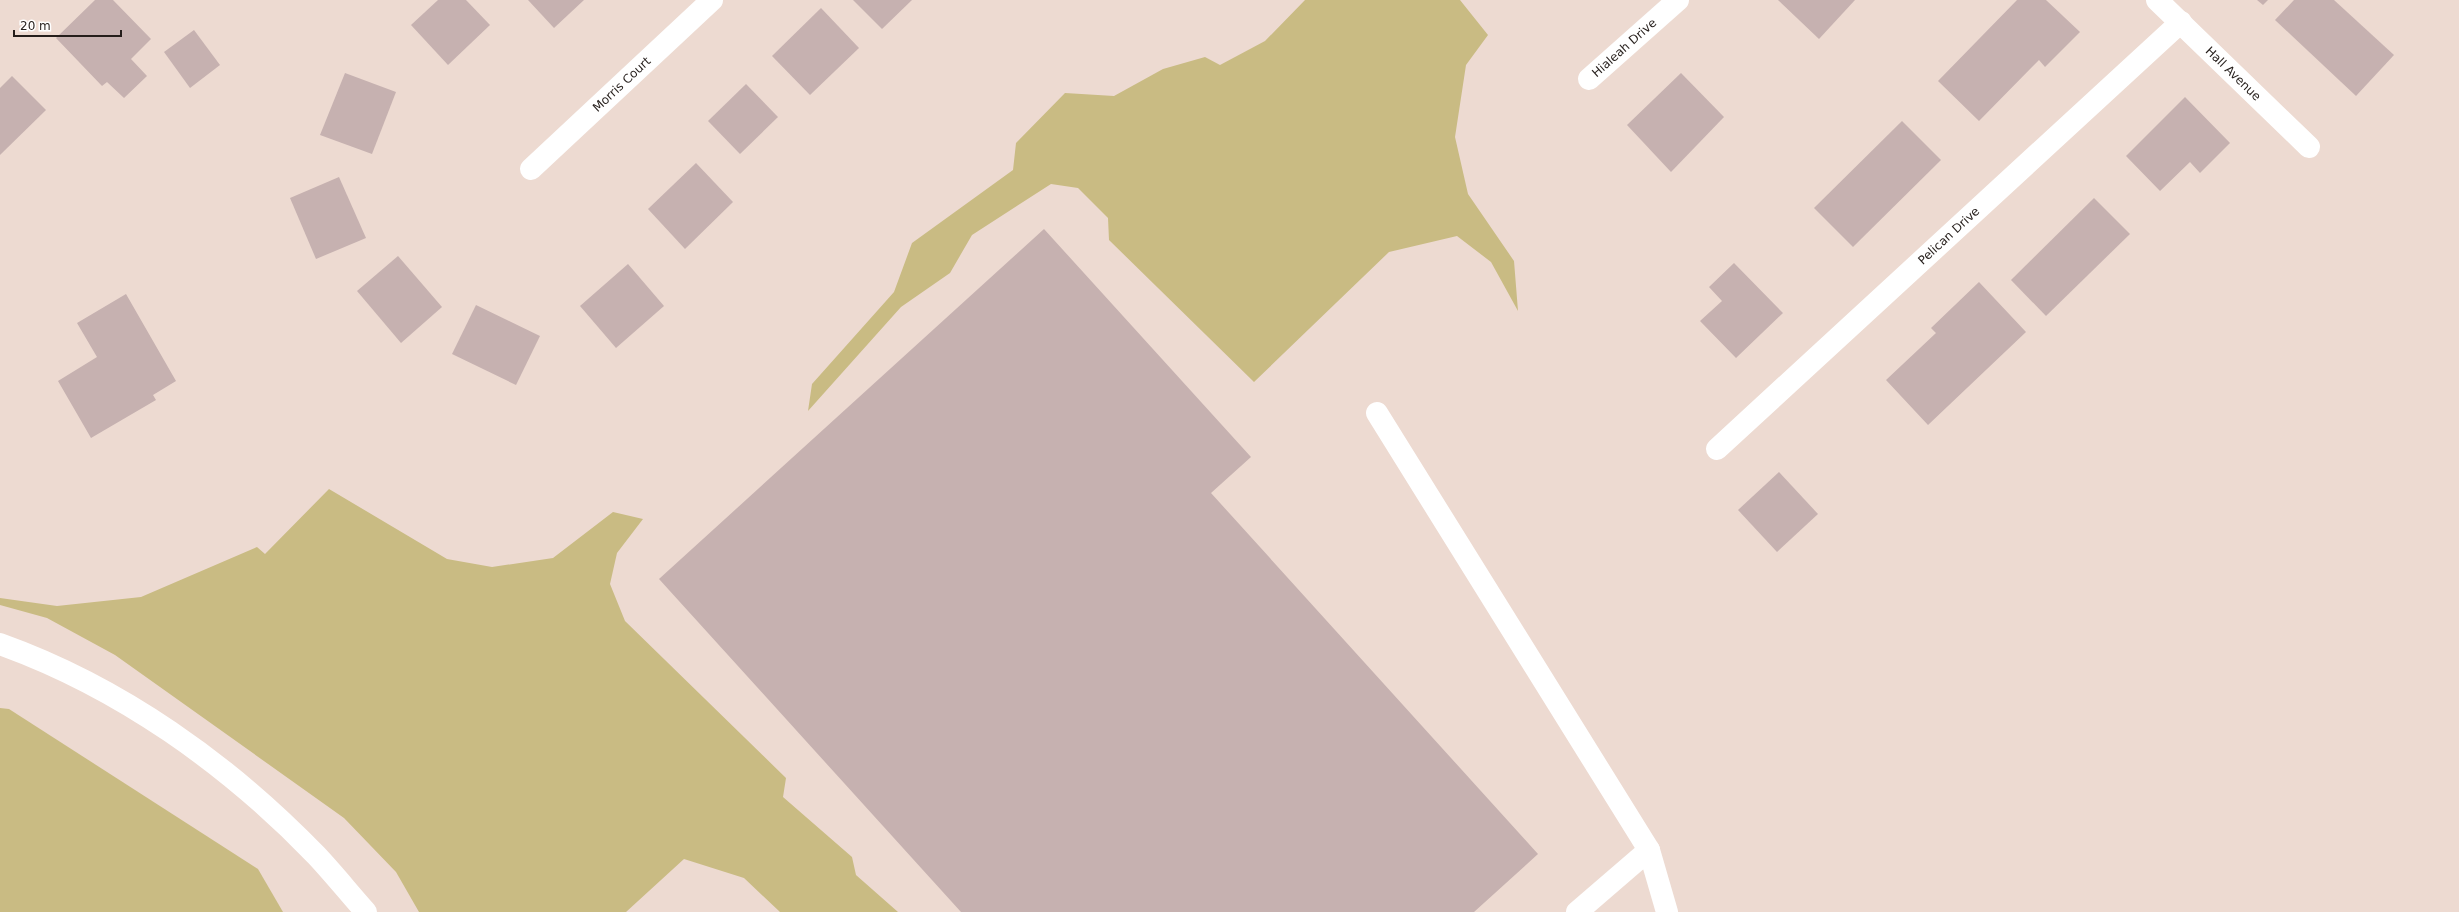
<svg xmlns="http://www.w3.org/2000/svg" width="2459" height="912" font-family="'DejaVu Sans',sans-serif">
<rect width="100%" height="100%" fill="#eddad1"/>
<g fill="#c9bb83">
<path d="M1305 0H1460L1488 35 1466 65 1455 137 1468 194 1514 261 1518 311 1491 262 1457 236 1389 252 1254 382 1109 240 1108 218 1078 188 1051 184 972 235 950 273 901 307 808 411 812 384 894 292 912 243 1013 170 1016 143 1065 93 1114 96 1163 69 1205 57 1220 65 1265 41Z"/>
<path d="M329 489 447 559 492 567 553 558 613 512 643 519 617 553 610 584 625 621 786 778 783 797 852 857 856 875 898 912H780L744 878 684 859 626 912H419L396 872 344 818 115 655 47 618 0 605V598L57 606 141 597 257 547 265 554Z"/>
<path d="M0 708 9 709 258 869 283 912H0Z"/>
</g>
<g fill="#c6b1b0">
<path d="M95 0H113L151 39 131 59 147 76 124 98 107 82 102 86 56 38Z"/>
<path d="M438 0H466L490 25 448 65 411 25Z"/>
<path d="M528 0H584L554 28Z"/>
<path d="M853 0H912L882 29Z"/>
<path d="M1778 0H1855L1819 39Z"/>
<path d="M2017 0H2046L2080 32 2045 67 2039 60 1979 121 1938 81Z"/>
<path d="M2257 0H2268L2263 5Z"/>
<path d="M2294 0H2334L2394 55 2356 96 2275 20Z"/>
<path d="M821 8 859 48 810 95 772 56Z"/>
<path d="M194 30 220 65 190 88 164 52Z"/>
<path d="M345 73 396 92 372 154 320 135Z"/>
<path d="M1681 73 1724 117 1671 172 1627 125Z"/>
<path d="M12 76 46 110 0 155V88Z"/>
<path d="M746 84 778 117 740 154 708 121Z"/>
<path d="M2185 97 2230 143 2200 173 2190 162 2160 191 2126 156Z"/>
<path d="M1902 121 1941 160 1853 247 1814 208Z"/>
<path d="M696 163 733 202 685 249 648 209Z"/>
<path d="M339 177 366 238 316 259 290 198Z"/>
<path d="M2094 198 2130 234 2046 316 2011 280Z"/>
<path d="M1044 229 1251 457 1211 493 1538 854 1474 912H961L659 579Z"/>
<path d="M398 256 442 307 401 343 357 291Z"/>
<path d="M1734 263 1783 313 1736 358 1700 321 1722 301 1709 287Z"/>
<path d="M628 264 664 306 616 348 580 306Z"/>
<path d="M1979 282 2026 332 1928 425 1886 380 1936 333 1931 328Z"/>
<path d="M126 294 176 381 153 395 156 400 91 438 58 381 97 357 77 323Z"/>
<path d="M476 305 540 336 516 385 452 354Z"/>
<path d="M1779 472 1818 514 1777 552 1738 510Z"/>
</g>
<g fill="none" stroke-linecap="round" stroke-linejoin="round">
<g stroke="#fff" stroke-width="22">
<path id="s1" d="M2157 0 2309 147"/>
<path id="s2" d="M1589 79 1678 0"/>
<path id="s3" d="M531 169 712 0"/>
<path d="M1377 413 1649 850"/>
<path id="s4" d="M1717 449 2181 22"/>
<path d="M1577 912 1649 850 1667 912"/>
</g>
<path stroke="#fff" stroke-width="22" d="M0 644C120 687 228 764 316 855 333 873 349 893 366 912"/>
</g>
<g text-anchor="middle" stroke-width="3.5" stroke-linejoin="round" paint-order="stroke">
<g font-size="12" fill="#251e1b" stroke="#fff">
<text dy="4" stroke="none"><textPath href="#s2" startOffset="47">Hialeah Drive</textPath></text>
<text dy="4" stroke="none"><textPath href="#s1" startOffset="106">Hall Avenue</textPath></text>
<text dy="4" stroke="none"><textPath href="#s3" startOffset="124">Morris Court</textPath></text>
<text dy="4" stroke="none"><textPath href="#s4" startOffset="315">Pelican Drive</textPath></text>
</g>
</g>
<path d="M14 30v6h107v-6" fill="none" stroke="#251e1b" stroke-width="2"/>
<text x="20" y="30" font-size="12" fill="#251e1b" stroke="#ffffff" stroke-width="3" paint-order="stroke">20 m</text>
</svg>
